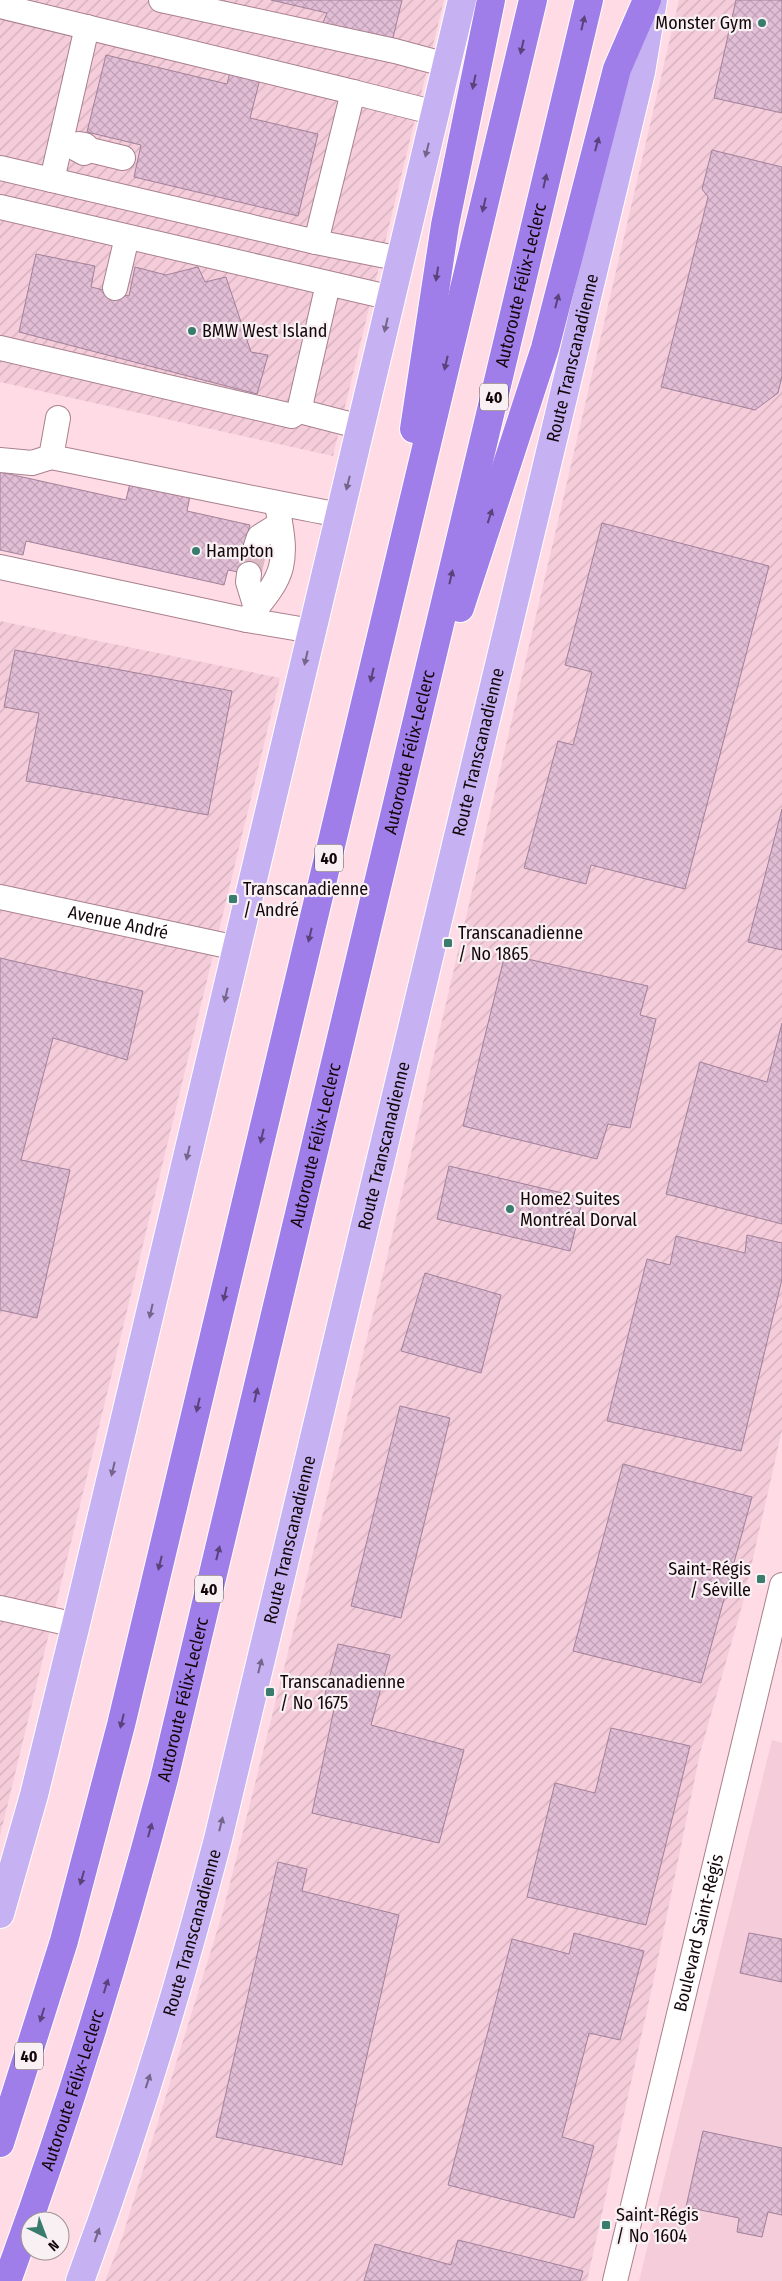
<svg xmlns="http://www.w3.org/2000/svg" width="782" height="2281" font-family="'Fira Sans Condensed',sans-serif">
<defs>
<pattern id="industrial-furrows" width="10" height="10" patternUnits="userSpaceOnUse" patternTransform="scale(1.25)"><rect width="10" height="10" fill="#f5ccda"/><path d="M-1 1l2-2M0 10L10 0M9 11l2-2" fill="none" stroke="#d1aeba"/></pattern>
<pattern id="building-cross-hatch" width="8" height="8" patternUnits="userSpaceOnUse" patternTransform="scale(1.25)"><rect width="8" height="8" fill="#e1bdd6"/><path d="M0 0l8 8M0 8l8-8" fill="none" stroke="#c0a1b6"/></pattern>
</defs>
<rect width="100%" height="100%" fill="#ffdbe6"/>
<path fill="#f5ccda" d="M772 1740 782 1743V2281H639Z"/>
<g fill="url(#industrial-furrows)">
<path d="M0 0H444L333 456 0 382Z"/>
<path d="M679 0H782V1430L743 1602 700 1753 653 1983 587 2281H105L122 2238 222 1915 385 1266Z"/>
<path d="M0 621 280 678 0 1836Z"/>
</g>
<g fill="url(#building-cross-hatch)" stroke="#a28199">
<path d="M271 0H402L392 42 321 27 327 13Z"/>
<path d="M736 0H782V113L714 98Z"/>
<path d="M106 55 227 84 232 64 262 71 250 118 318 134 298 216 134 177 141 145 87 132Z"/>
<path d="M712 150 782 167V376L778 393 755 410 661 387 708 197 702 189Z"/>
<path d="M36 254 95 266 91 287 129 296 135 267 166 275 198 267 205 282 226 277 251 352 268 355 257 394 19 332Z"/>
<path d="M0 472 126 500 130 483 190 496 187 511 250 525 245 543 260 547 254 575 228 570 224 585 26 541 23 555 0 550Z"/>
<path d="M602 523 769 566 685 889 591 865 586 884 524 868 558 741 573 745 592 672 565 665Z"/>
<path d="M15 650 232 691 208 815 26 781 39 713 4 707Z"/>
<path d="M782 809V950L748 942Z"/>
<path d="M505 954 648 986 640 1015 656 1019 630 1128 608 1124 597 1159 463 1126Z"/>
<path d="M0 958 143 991 127 1060 53 1038 21 1160 70 1170 37 1318 0 1310Z"/>
<path d="M782 1023V1224L666 1194 700 1062 767 1082Z"/>
<path d="M449 1166 583 1198 570 1251 437 1219Z"/>
<path d="M747 1235 782 1243V1279L741 1451 607 1421 647 1259 670 1265 676 1236 745 1253Z"/>
<path d="M425 1273 501 1295 481 1373 401 1351Z"/>
<path d="M400 1406 450 1418 401 1618 351 1606Z"/>
<path d="M623 1464 752 1497 701 1683 573 1651Z"/>
<path d="M338 1644 390 1655 371 1725 464 1750 439 1843 312 1813 334 1709 322 1706Z"/>
<path d="M611 1728 690 1746 646 1925 527 1897 555 1783 595 1793Z"/>
<path d="M278 1862 307 1869 302 1891 399 1915 342 2165 216 2137Z"/>
<path d="M574 1933 644 1951 620 2040 589 2033 562 2137 594 2146 574 2218 448 2185 512 1939 569 1954Z"/>
<path d="M749 1933 782 1939V1982L740 1973Z"/>
<path d="M703 2131 782 2148V2215L768 2212 762 2237 737 2232 739 2218 686 2207Z"/>
<path d="M458 2240 583 2271 580 2281H364L375 2244 451 2265Z"/>
</g>
<g fill="none" stroke-linecap="round" stroke-linejoin="round">
<path stroke="#dcbbc5" stroke-width="24" stroke-dasharray="24 12" stroke-linecap="butt" d="M249 574 256 546"/>
<defs>
<g id="minor">
<path d="M161 0 395 51 447 65"/>
<path d="M0 6 353 92"/>
<path d="M90 150 84 153 73 147 79 144 85 145 90 150 123 158"/>
<path d="M0 168 316 242"/>
<path d="M52 180 87 27"/>
<path d="M0 207 392 298"/>
<path d="M401 259 316 242 353 92 436 113"/>
<path d="M115 288 127 237"/>
<path d="M0 348 292 416 299 411 361 427"/>
<path d="M299 411 328 284"/>
<path d="M58 418 51 457C147 476 243 497 340 515"/>
<path d="M0 460 32 463 51 457"/>
<path d="M256 546 259 537 280 524"/>
<path d="M0 567 247 620 312 631"/>
<path d="M249 574 248 582 256 608"/>
<path d="M247 620C259 604 276 587 281 567 286 546 280 524 277 504"/>
<path id="s1" d="M0 897 237 948"/>
<path d="M0 1608 76 1625"/>
<path id="s2" d="M615 2281 782 1585"/>
</g>
<g id="major">
<path d="M0 1914 34 1795 77 1620 462 0"/>
<path id="s3" d="M80 2281C134 2136 179 1989 218 1839L641 72 653 0"/>
</g>
<g id="highway">
<path d="M414 429 445 225 491 0"/>
<path d="M460 608 545 348 617 69 647 0"/>
<path d="M0 2143 64 1941 121 1725 533 0"/>
<path id="s4" d="M7 2281C68 2116 119 1949 164 1779L589 0"/>
</g>
</defs>
<use href="#minor" stroke="#a9818e" stroke-width="26"/>
<use href="#major" stroke="#fff" stroke-width="30"/>
<use href="#highway" stroke="#fff" stroke-width="30"/>
<use href="#minor" stroke="#fff" stroke-width="24"/>
<use href="#major" stroke="#c6b2f2" stroke-width="28"/>
<use href="#highway" stroke="#a07ee9" stroke-width="28"/>
</g>
<defs><path id="oneway-solid" d="M-6-.8H1V-3.2L6.5 0L1 3.2V.8H-6Z" transform="scale(1.25)"/></defs>
<g fill="#5a427a">
<use href="#oneway-solid" transform="translate(583 23) rotate(-77)"/>
<use href="#oneway-solid" transform="translate(522 47) rotate(103)"/>
<use href="#oneway-solid" transform="translate(474 82) rotate(102)"/>
<use href="#oneway-solid" transform="translate(597 144) rotate(-75)"/>
<use href="#oneway-solid" transform="translate(545 181) rotate(-77)"/>
<use href="#oneway-solid" transform="translate(484 205) rotate(103)"/>
<use href="#oneway-solid" transform="translate(437 274) rotate(99)"/>
<use href="#oneway-solid" transform="translate(557 301) rotate(-76)"/>
<use href="#oneway-solid" transform="translate(446 363) rotate(103)"/>
<use href="#oneway-solid" transform="translate(490 516) rotate(-72)"/>
<use href="#oneway-solid" transform="translate(451 577) rotate(-77)"/>
<use href="#oneway-solid" transform="translate(372 675) rotate(103)"/>
<use href="#oneway-solid" transform="translate(310 935) rotate(103)"/>
<use href="#oneway-solid" transform="translate(262 1136) rotate(103)"/>
<use href="#oneway-solid" transform="translate(225 1294) rotate(103)"/>
<use href="#oneway-solid" transform="translate(256 1395) rotate(-77)"/>
<use href="#oneway-solid" transform="translate(198 1405) rotate(103)"/>
<use href="#oneway-solid" transform="translate(218 1553) rotate(-76)"/>
<use href="#oneway-solid" transform="translate(160 1563) rotate(104)"/>
<use href="#oneway-solid" transform="translate(122 1721) rotate(104)"/>
<use href="#oneway-solid" transform="translate(150 1830) rotate(-75)"/>
<use href="#oneway-solid" transform="translate(82 1878) rotate(106)"/>
<use href="#oneway-solid" transform="translate(106 1986) rotate(-73)"/>
<use href="#oneway-solid" transform="translate(42 2015) rotate(107)"/>
</g>
<g fill="#76658a">
<use href="#oneway-solid" transform="translate(427 150) rotate(104)"/>
<use href="#oneway-solid" transform="translate(386 325) rotate(103)"/>
<use href="#oneway-solid" transform="translate(348 483) rotate(104)"/>
<use href="#oneway-solid" transform="translate(306 658) rotate(103)"/>
<use href="#oneway-solid" transform="translate(226 995) rotate(103)"/>
<use href="#oneway-solid" transform="translate(188 1153) rotate(103)"/>
<use href="#oneway-solid" transform="translate(151 1311) rotate(103)"/>
<use href="#oneway-solid" transform="translate(113 1469) rotate(103)"/>
<use href="#oneway-solid" transform="translate(260 1666) rotate(-76)"/>
<use href="#oneway-solid" transform="translate(221 1824) rotate(-76)"/>
<use href="#oneway-solid" transform="translate(148 2081) rotate(-72)"/>
<use href="#oneway-solid" transform="translate(97 2235) rotate(-71)"/>
</g>
<g fill="#397b6d" stroke="#f9f0f3" stroke-width="2">
<circle cx="762" cy="23" r="5"/>
<circle cx="192" cy="331" r="5"/>
<circle cx="196" cy="551" r="5"/>
<rect x="228" y="894" width="10" height="10" rx="2.5"/>
<rect x="443" y="938" width="10" height="10" rx="2.5"/>
<circle cx="510" cy="1209" r="5"/>
<rect x="756" y="1574" width="10" height="10" rx="2.5"/>
<rect x="265" y="1687" width="10" height="10" rx="2.5"/>
<rect x="601" y="2220" width="10" height="10" rx="2.5"/>
</g>
<g text-anchor="middle" stroke-width="4.5" stroke-linejoin="round" paint-order="stroke">
<g fill="#f9f0f3" stroke="#594d51" stroke-width="1">
<rect x="480" y="383.5" width="28" height="27" rx="4"/>
<rect x="315" y="844.5" width="28" height="27" rx="4"/>
<rect x="195" y="1575.5" width="28" height="27" rx="4"/>
<rect x="15" y="2042.5" width="28" height="27" rx="4"/>
</g>
<g font-size="16" font-weight="bold" fill="#14070c">
<text x="494" y="403">40</text>
<text x="329" y="864">40</text>
<text x="209" y="1595">40</text>
<text x="29" y="2062">40</text>
</g>
<g font-size="18" fill="#14070c" stroke="#f9f0f3" text-anchor="start">
<text x="752" y="29" text-anchor="end">Monster Gym</text>
<text x="202" y="337">BMW West Island</text>
<text x="206" y="557">Hampton</text>
<text x="243" y="895">Transcanadienne<tspan x="243" dy="21">/ André</tspan></text>
<text x="458" y="939">Transcanadienne<tspan x="458" dy="21">/ No 1865</tspan></text>
<text x="520" y="1205">Home2 Suites<tspan x="520" dy="21">Montréal Dorval</tspan></text>
<text x="751" y="1575" text-anchor="end">Saint-Régis<tspan x="751" dy="21">/ Séville</tspan></text>
<text x="280" y="1688">Transcanadienne<tspan x="280" dy="21">/ No 1675</tspan></text>
<text x="616" y="2221">Saint-Régis<tspan x="616" dy="21">/ No 1604</tspan></text>
</g>
<g font-size="18" fill="#14070c" stroke="#f9f0f3">
<text dy="6" stroke="none"><textPath href="#s4" startOffset="2062">Autoroute Félix-Leclerc</textPath></text>
<text dy="6" stroke="none"><textPath href="#s3" startOffset="1986">Route Transcanadienne</textPath></text>
<text dy="6" stroke="none"><textPath href="#s3" startOffset="1581">Route Transcanadienne</textPath></text>
<text dy="6" stroke="none"><textPath href="#s4" startOffset="1582">Autoroute Félix-Leclerc</textPath></text>
<text dy="6" stroke="none"><textPath href="#s1" startOffset="121">Avenue André</textPath></text>
<text dy="6" stroke="none"><textPath href="#s4" startOffset="1178">Autoroute Félix-Leclerc</textPath></text>
<text dy="6" stroke="none"><textPath href="#s3" startOffset="1176">Route Transcanadienne</textPath></text>
<text dy="6" stroke="none"><textPath href="#s3" startOffset="771">Route Transcanadienne</textPath></text>
<text dy="6" stroke="none"><textPath href="#s4" startOffset="608">Autoroute Félix-Leclerc</textPath></text>
<text dy="6" stroke="none"><textPath href="#s3" startOffset="366">Route Transcanadienne</textPath></text>
<text dy="6" stroke="none"><textPath href="#s2" startOffset="358">Boulevard Saint-Régis</textPath></text>
<text dy="6" stroke="none"><textPath href="#s4" startOffset="202">Autoroute Félix-Leclerc</textPath></text>
</g>
</g>
<g transform="translate(45 2236) rotate(138)"><circle r="24" fill="#f9f0f3" stroke="#9d9397"/>
<path d="M0-4L9 19L0 12L-9 19Z" fill="#397b6d"/>
<text y="-8" font-size="14" font-weight="bold" text-anchor="middle" fill="#14070c">N</text>
</g>
</svg>
